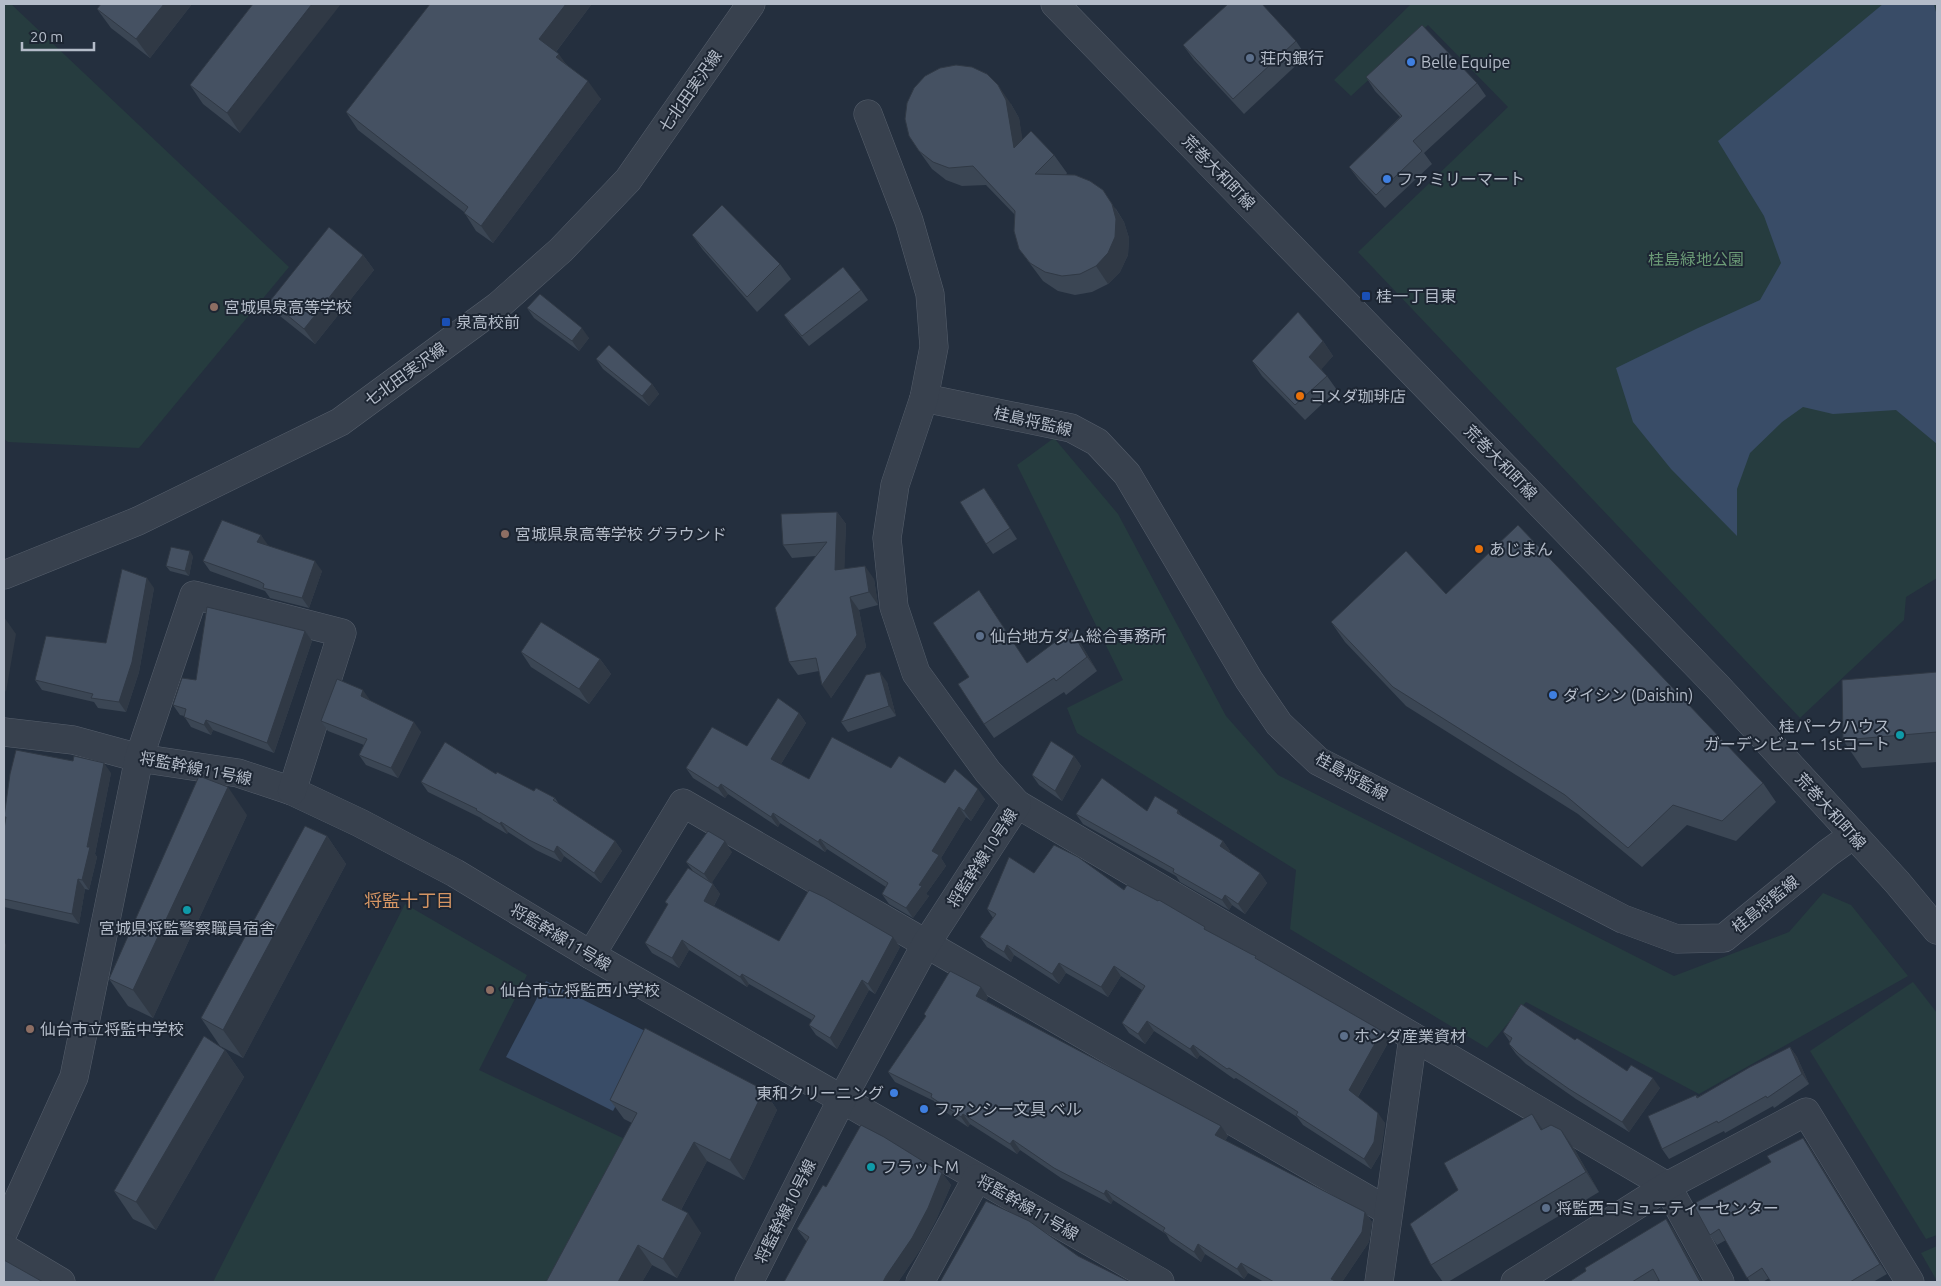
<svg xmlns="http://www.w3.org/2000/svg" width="1941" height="1286" font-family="Ubuntu,'Noto Sans JP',sans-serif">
<rect width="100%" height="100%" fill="#242f3e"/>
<g fill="#263c3f">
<path d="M4 4H11L289 267 139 448 8 442 4 439Z"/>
<path d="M1411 4H1937V578L1906 597 1904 620 1800 718 1358 252 1508 107 1428 25 1351 96 1334 80Z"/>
<path d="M1054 438 1118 514 1226 716 1278 775 1674 976 1789 932 1823 893 1851 905 1908 976 1699 1094 1526 1002 1487 1048 1290 929 1296 870 1077 733 1067 708 1123 680 1017 465Z"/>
<path d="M405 904 527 975 479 1070 629 1141 557 1282H213Z"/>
<path d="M1913 982 1937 1013V1235L1926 1239 1810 1051Z"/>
<path d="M1937 1246V1281L1921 1253Z"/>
</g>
<g fill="#394c67">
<path d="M1883 4H1934L1936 12 1937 444 1896 410 1833 414 1803 407 1782 422 1750 453 1737 489V536L1671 469 1633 422 1616 368 1698 328 1760 300 1781 263 1764 216 1718 141Z"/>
<path d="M546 981 653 1035 613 1111 506 1057Z"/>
</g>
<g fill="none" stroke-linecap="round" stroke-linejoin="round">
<defs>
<g id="minor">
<path d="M1055 4 1717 686 1897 882 1937 930"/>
<path d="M924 398 1071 428 1097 442 1127 474 1249 680 1279 724 1318 761 1623 919 1677 939 1724 938 1828 853 1853 835"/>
<path d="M4 575 138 521 340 422 498 306 561 250 628 180 751 4"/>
<path d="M4 732 73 740 139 758 238 773 292 791 360 823 455 873 591 955 1160 1282"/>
<path d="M1017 804 1667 1186 1720 1282"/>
<path d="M591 955 683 803 1388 1211"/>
<path d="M4 1231 74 1077 139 758 194 595 342 633 292 791"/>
<path d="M4 1248 61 1282"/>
<path d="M749 1282 842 1099 926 944 1017 804 988 772 916 673 894 607 887 538 895 485 924 398 934 347 930 294 909 221 868 114"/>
<path d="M920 1282 977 1178"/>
<path d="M1379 1282 1413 1037"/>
<path d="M1515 1282 1667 1186 1806 1112 1910 1282"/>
</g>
</defs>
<use href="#minor" stroke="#565f6c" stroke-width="29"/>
<use href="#minor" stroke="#38414e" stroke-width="28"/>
</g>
<g fill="#3b4654">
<path d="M101 4H192L150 58 111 28 97 9Z"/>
<path d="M253 4 240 133 203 104 190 85Z"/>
<path d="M591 5 556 52 566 64 601 99 493 243 476 231 464 212 358 130 346 112Z"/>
<path d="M1296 41 1306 56 1244 114 1194 60 1183 45Z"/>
<path d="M1366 77 1477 83 1486 96 1424 153 1432 164 1385 208 1359 180 1349 167 1400 117 1375 91Z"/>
<path d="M1011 104 1019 118 1022 140 1054 155 1067 173 1066 175 1116 209 1124 222 1129 238 1128 255 1120 272 1108 284 1092 292 1075 295 1058 291 1043 281 1019 249 1015 215 986 185 962 186 946 180 932 169 919 151Z"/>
<path d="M692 235 780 264 791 279 757 312 703 250Z"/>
<path d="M363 255 374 270 315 344 280 316 270 301Z"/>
<path d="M861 290 868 300 809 346 791 325 784 315Z"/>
<path d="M527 308 589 338 579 351 534 318Z"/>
<path d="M1323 341 1333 356 1321 369 1327 376 1337 390 1305 420 1262 376 1252 361Z"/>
<path d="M596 359 652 384 659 394 649 406 603 369Z"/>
<path d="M991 498 1017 539 993 554 986 544Z"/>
<path d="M837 512 846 524 844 569 874 579 878 605 859 610 866 647 831 698 819 671 798 675 789 662 816 556 792 558 783 545Z"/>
<path d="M261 535 267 546 322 571 309 608 270 598 265 591 210 571 203 561Z"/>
<path d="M193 556 189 576 170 571 166 566Z"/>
<path d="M154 588 139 672 126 712 98 708 94 702 42 690 35 680 106 643Z"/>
<path d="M979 590 1027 663 1081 644 1097 671 1066 695 1064 692 994 738 984 724 969 677Z"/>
<path d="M1446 594 1763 783 1776 802 1736 841 1687 825 1642 867 1578 814 1406 706 1345 642 1331 622Z"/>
<path d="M305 631 312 641 274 753 213 730 211 735 191 727 184 716 180 715 173 705 196 680Z"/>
<path d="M521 652 600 659 611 674 589 704 531 667Z"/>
<path d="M1937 672V762L1862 768 1843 740Z"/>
<path d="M887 682 896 716 848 732 841 722Z"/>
<path d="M370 700V701L421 732 398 778 366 765 359 755 364 745 328 731 321 721Z"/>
<path d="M799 713 806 723 781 764 809 779 891 768 945 783 985 799 971 821 966 817 941 858 946 866 926 894 929 896 913 918 889 904 882 894 886 887 827 849 825 852 780 823 778 827 728 794 725 798 693 778 686 768 747 746Z"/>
<path d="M1074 756 1081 766 1062 801 1039 785 1032 775Z"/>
<path d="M111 773 95 854 97 857 89 890 85 889 79 924 4 907V829L6 818 4 817Z"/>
<path d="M496 774 534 791 555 798 559 804 615 841 622 851 601 883 564 856 561 862 536 850 508 832 507 834 483 820 481 818 428 792 421 782Z"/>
<path d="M1147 811 1183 817 1223 841 1230 851 1229 852 1260 873 1267 883 1245 914 1232 905 1229 910 1180 882 1176 876 1083 824 1076 814Z"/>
<path d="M247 815 153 1018 128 1006 109 979Z"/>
<path d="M327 836 346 864 243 1058 220 1046 201 1018Z"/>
<path d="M732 852 712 882 713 884 720 894 714 906 779 941 900 947 875 994 869 990 837 1049 816 1035 809 1025 812 1020 749 984 747 987 689 950 679 968 652 953 645 943 668 905 665 902 693 871 686 862Z"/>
<path d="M1034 873 1124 890 1209 932 1256 956 1257 959 1382 1031 1389 1041 1358 1097 1385 1123 1381 1152 1371 1169 1303 1125 1297 1117 1236 1078 1234 1079 1200 1055 1197 1059 1154 1031 1145 1044 1129 1033 1122 1023 1142 990 1121 976 1108 997 1066 973 1059 984 1014 955 1011 962 987 947 980 937 993 918 987 909Z"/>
<path d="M981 987 988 997 986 1001 1221 1126 1228 1136 1225 1141 1365 1212 1372 1222 1369 1242 1342 1282H1264L1248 1273 1244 1279 1205 1254 1201 1262 1170 1241 1166 1234 1113 1200 1111 1204 1061 1178 1020 1150 1017 1154 970 1124 968 1127 938 1107 934 1101 895 1082 888 1072 926 1016 924 1014Z"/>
<path d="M1503 1032 1575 1040 1627 1071 1660 1088 1629 1132 1576 1099 1526 1064 1516 1054 1509 1044 1510 1042Z"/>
<path d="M1790 1047 1797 1057 1809 1084 1774 1108 1773 1106 1725 1133 1724 1131 1669 1159 1662 1149 1696 1095 1698 1097Z"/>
<path d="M225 1050 244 1077 156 1230 133 1219 114 1191Z"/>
<path d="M764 1090 777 1110 744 1180 707 1161 681 1210 701 1233 677 1278 652 1265 642 1282H546L632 1123 624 1119 610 1100Z"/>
<path d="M1532 1114 1543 1129 1561 1130 1575 1150 1599 1192 1448 1282H1443L1431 1265 1458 1190Z"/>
<path d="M1803 1138 1810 1148 1887 1274 1873 1282H1771L1769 1278 1763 1282H1750L1726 1240 1717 1245 1710 1235Z"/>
<path d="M942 1173 951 1185 936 1220 920 1250 898 1282H784L807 1242 797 1229 826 1187Z"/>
<path d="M1666 1219 1673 1229 1702 1282 1659 1280 1655 1282H1569Z"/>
</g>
<g fill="#303945">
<path d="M164 4H192L150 58 136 39Z"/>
<path d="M312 4H341L240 133 227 113Z"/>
<path d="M566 4H590L591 5 552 57 539 39Z"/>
<path d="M559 54 571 72 556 57Z"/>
<path d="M588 81 601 99 493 243 481 226Z"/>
<path d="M998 85 1011 104 1019 118 1027 166 1014 148Z"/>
<path d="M1103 190 1124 222 1129 238 1128 255 1120 272 1108 284 1096 266Z"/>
<path d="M363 255 374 270 315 344 304 329Z"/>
<path d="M582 328 589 338 579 351 572 341Z"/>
<path d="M1323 341 1333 356 1320 371 1309 357Z"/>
<path d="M652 384 659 394 649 406 642 396Z"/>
<path d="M837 512 846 524 844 583 835 570Z"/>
<path d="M261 535 268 545 264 552 257 542Z"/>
<path d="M190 551 193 556 189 576 185 571Z"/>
<path d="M315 561 322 571 309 608 302 598Z"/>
<path d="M865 566 874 579 878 605 869 592Z"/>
<path d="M147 578 154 588 139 672 126 712 119 702Z"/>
<path d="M850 597 859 610 866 647 831 698 822 685Z"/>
<path d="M4 617 16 634 6 692 4 689Z"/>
<path d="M1071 630 1081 644 1097 671 1087 657Z"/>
<path d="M305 631 312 641 274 753 267 743Z"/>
<path d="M600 659 611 674 589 704 579 689Z"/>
<path d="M880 672 887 682 896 716 889 706Z"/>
<path d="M363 690 370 700 368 706 361 696Z"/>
<path d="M799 713 806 723 778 769 771 759Z"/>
<path d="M206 720 213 730 211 735 204 725Z"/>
<path d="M414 722 421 732 398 778 391 768Z"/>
<path d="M1074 756 1081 766 1062 801 1055 791Z"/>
<path d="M104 763 111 773 95 854 97 857 89 890 82 880 87 847Z"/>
<path d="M721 784 728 794 725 798 718 788Z"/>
<path d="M228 787 247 815 153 1018 133 990Z"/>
<path d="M978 789 985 799 971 821 964 811Z"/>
<path d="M959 807 966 817 941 858 946 866 926 894 929 896 913 918 906 908 919 885 932 851Z"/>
<path d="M1178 810 1185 820 1177 813Z"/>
<path d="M773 813 780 823 778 827 771 817Z"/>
<path d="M501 822 508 832 507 834 500 824Z"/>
<path d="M327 836 346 864 243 1058 223 1030Z"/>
<path d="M820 839 827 849 825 852 818 842Z"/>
<path d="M615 841 622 851 601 883 594 873Z"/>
<path d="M725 841 732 852 711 884 704 874Z"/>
<path d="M1223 841 1230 851 1227 856 1220 846Z"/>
<path d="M557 846 564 856 561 862 554 852Z"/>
<path d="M1260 873 1267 883 1245 914 1238 904Z"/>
<path d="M78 879 85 889 79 924 72 914Z"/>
<path d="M713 884 720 894 711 911 704 901Z"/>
<path d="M1225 895 1232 905 1229 910 1222 900Z"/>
<path d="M893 937 900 947 875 994 868 984Z"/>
<path d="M682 940 689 950 679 968 672 958Z"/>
<path d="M4 941 6 945 4 959Z"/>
<path d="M1007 945 1014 955 1011 962 1004 952Z"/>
<path d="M1059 963 1066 973 1059 984 1052 974Z"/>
<path d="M1114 966 1121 976 1108 997 1101 987Z"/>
<path d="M742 974 749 984 747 987 740 977Z"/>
<path d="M862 980 869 990 837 1049 830 1038Z"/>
<path d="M981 987 988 997 983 1006 976 996Z"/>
<path d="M1147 1021 1154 1031 1145 1044 1138 1034Z"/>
<path d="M1382 1031 1389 1041 1356 1100 1349 1090Z"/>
<path d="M1193 1045 1200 1055 1197 1059 1190 1049Z"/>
<path d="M1790 1047 1797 1057 1809 1084 1802 1074Z"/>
<path d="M225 1050 244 1077 156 1230 136 1202Z"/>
<path d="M1653 1078 1660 1088 1629 1132 1622 1122Z"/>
<path d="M764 1090 777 1110 744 1180 730 1160Z"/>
<path d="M1378 1113 1385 1123 1381 1152 1371 1169 1364 1159Z"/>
<path d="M963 1114 970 1124 968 1127 961 1117Z"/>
<path d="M1532 1114 1546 1134 1541 1130Z"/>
<path d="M1221 1126 1228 1136 1222 1145 1215 1135Z"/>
<path d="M1561 1130 1575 1150 1599 1192 1586 1172Z"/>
<path d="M1803 1138 1810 1148 1887 1274 1880 1264Z"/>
<path d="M1013 1140 1020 1150 1017 1154 1010 1144Z"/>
<path d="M694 1142 707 1161 676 1219 662 1200Z"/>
<path d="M942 1173 951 1185 936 1220 920 1250 898 1282H883Z"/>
<path d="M1106 1190 1113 1200 1111 1204 1104 1194Z"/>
<path d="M1365 1212 1372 1222 1369 1242 1342 1282H1333L1331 1279Z"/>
<path d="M688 1213 701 1233 677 1278 663 1259Z"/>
<path d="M1666 1219 1673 1229 1702 1282H1701Z"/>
<path d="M1198 1244 1205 1254 1201 1262 1194 1252Z"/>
<path d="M638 1245 652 1265 642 1282H618Z"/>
<path d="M1241 1263 1248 1273 1244 1279 1237 1269Z"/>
</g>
<g fill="#455162" stroke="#303945">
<path d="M101 4H164L136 39 97 9Z"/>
<path d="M253 4H312L227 113 190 85Z"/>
<path d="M430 4H566L539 39 559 54 556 57 588 81 481 226 464 213 468 207 346 112Z"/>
<path d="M1228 4H1262L1296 41 1233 99 1183 45Z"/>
<path d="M1422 25 1477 83 1413 141 1422 151 1376 195 1349 167 1402 116 1366 77Z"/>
<path d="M956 65 972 67 987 74 998 85 1006 100 1014 148 1031 131 1054 155 1035 174 1075 175 1090 181 1103 190 1112 204 1116 219 1115 237 1108 253 1096 266 1080 274 1062 276 1045 272 1030 263 1019 249 1014 231 1015 211 973 166 949 168 933 162 919 151 909 136 905 119 907 103 914 88 925 76 940 68Z"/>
<path d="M722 205 780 264 747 297 692 235Z"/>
<path d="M329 227 363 255 304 329 270 301Z"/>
<path d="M843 267 861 290 802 336 784 315Z"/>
<path d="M540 294 582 328 572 341 527 308Z"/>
<path d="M1298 312 1323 341 1309 357 1327 376 1295 405 1252 361Z"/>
<path d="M609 345 652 384 642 396 596 359Z"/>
<path d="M984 488 1010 528 986 544 960 502Z"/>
<path d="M837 512 835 570 865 566 869 592 850 597 857 635 822 685 816 658 789 662 775 608 827 542 783 545 781 514Z"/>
<path d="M222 520 261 535 257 542 315 561 302 598 263 588 264 584 259 581 203 561Z"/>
<path d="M1518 525 1763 783 1722 821 1673 805 1628 848 1565 795 1393 687 1331 622 1406 551 1446 594Z"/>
<path d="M171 547 190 551 185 571 166 566Z"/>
<path d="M122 569 147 578 132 662 119 702 91 698 93 694 35 680 46 636 106 643Z"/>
<path d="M979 590 1027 663 1071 630 1087 657 1056 681 1054 678 984 724 958 684 969 677 933 623Z"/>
<path d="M207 607 305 631 267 743 206 720 204 725 184 717 186 709 173 705 182 678 196 680Z"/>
<path d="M541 622 600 659 579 689 521 652Z"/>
<path d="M880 672 889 706 841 722 866 675Z"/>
<path d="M1937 672V732L1843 740 1842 680Z"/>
<path d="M337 679 363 690 361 696 414 722 391 768 359 755 367 739 321 721Z"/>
<path d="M778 698 799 713 771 759 809 779 832 737 891 768 899 756 945 783 955 769 978 789 964 811 959 807 932 851 939 855 919 885 922 886 906 908 882 894 888 883 820 839 818 842 773 813 771 817 721 784 718 788 686 768 712 727 747 746Z"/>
<path d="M1051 741 1074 756 1055 791 1032 775Z"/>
<path d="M445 742 496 774 497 772 534 791 536 788 555 798 553 800 615 841 594 873 557 846 554 852 529 840 501 822 500 824 476 810 477 809 421 782Z"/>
<path d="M16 750 73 761 74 756 104 763 87 847H90L82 880 78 879 72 914 4 899V829L6 817H4L10 774Z"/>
<path d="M199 776 228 787 133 990 109 979Z"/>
<path d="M1102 778 1147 811 1155 796 1178 810 1177 813 1223 841 1220 846 1260 873 1238 904 1225 895 1222 900 1173 872 1174 869 1076 814Z"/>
<path d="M305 826 327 836 223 1030 201 1018Z"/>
<path d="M708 831 725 841 704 874 686 862Z"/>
<path d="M1054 845 1078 857 1124 890 1127 885 1158 901 1159 900 1205 927 1204 929 1251 954 1256 956 1255 958 1382 1031 1349 1090 1378 1113 1374 1142 1364 1159 1296 1115 1298 1112 1229 1068 1227 1069 1193 1045 1190 1049 1147 1021 1138 1034 1122 1023 1145 986 1114 966 1101 987 1059 963 1052 974 1007 945 1004 952 980 937 996 914 987 909 1009 857 1034 873Z"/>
<path d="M688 868 713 884 704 901 779 941 809 890 824 897 893 937 868 984 862 980 830 1038 809 1025 815 1016 742 974 740 977 682 940 672 958 645 943 668 904 665 902Z"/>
<path d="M950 971 981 987 976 996 1221 1126 1215 1135 1365 1212 1362 1232 1331 1279 1337 1282H1274L1241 1263 1237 1269 1198 1244 1194 1252 1163 1231 1165 1228 1106 1190 1104 1194 1054 1168 1013 1140 1010 1144 963 1114 961 1117 931 1097 932 1094 888 1072 926 1016 924 1014Z"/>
<path d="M1521 1004 1575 1040 1577 1038 1627 1071 1631 1065 1653 1078 1622 1122 1569 1089 1519 1054 1509 1044 1512 1038 1503 1032Z"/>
<path d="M645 1028 764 1090 730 1160 694 1142 662 1200 688 1213 663 1259 638 1245 618 1282H546L637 1113 610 1100Z"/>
<path d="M204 1036 225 1050 136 1202 114 1191Z"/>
<path d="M1790 1047 1802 1074 1767 1098 1766 1096 1718 1123 1717 1121 1662 1149 1648 1116 1696 1095 1697 1098 1750 1067Z"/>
<path d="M1532 1114 1541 1130 1551 1125 1561 1130 1586 1172 1431 1265 1410 1224 1458 1190 1444 1163Z"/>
<path d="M861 1125 884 1137 942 1173 928 1208 912 1238 886 1276 883 1282H784L809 1237 797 1229 823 1185 826 1187Z"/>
<path d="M1803 1138 1880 1264 1850 1282H1771L1762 1268 1747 1278 1719 1229 1710 1235 1693 1204 1771 1162 1767 1156Z"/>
<path d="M986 1201 1029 1221 1078 1256 1130 1282H940Z"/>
<path d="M1666 1219 1699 1280 1702 1282H1660L1653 1269 1632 1282H1569L1586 1271 1585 1268Z"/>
<path d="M4 1260 43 1282H4Z"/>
</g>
<g fill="#5c6f8a" stroke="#1d2633" stroke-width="2">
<circle cx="1250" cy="58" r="5"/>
<circle cx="980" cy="636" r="5"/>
<circle cx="1344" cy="1036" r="5"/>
<circle cx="1546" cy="1208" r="5"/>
</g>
<g fill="#3f7fe0" stroke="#1d2633" stroke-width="2">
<circle cx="1411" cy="62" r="5"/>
<circle cx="1387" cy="179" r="5"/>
<circle cx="1553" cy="695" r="5"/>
<circle cx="894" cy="1093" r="5"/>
<circle cx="924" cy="1109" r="5"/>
</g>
<g fill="#1a4fb4" stroke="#1d2633" stroke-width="2">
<rect x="1361" y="291" width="10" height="10" rx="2.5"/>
<rect x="441" y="317" width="10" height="10" rx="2.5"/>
</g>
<g fill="#8d6e63" stroke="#1d2633" stroke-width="2">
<circle cx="214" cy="307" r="5"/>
<circle cx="505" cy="534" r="5"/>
<circle cx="490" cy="990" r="5"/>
<circle cx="30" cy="1029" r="5"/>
</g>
<g fill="#e8710a" stroke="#1d2633" stroke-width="2">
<circle cx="1300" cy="396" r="5"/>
<circle cx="1479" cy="549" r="5"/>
</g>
<g fill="#0f9aa8" stroke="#1d2633" stroke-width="2">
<circle cx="1900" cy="735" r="5"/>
<circle cx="187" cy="910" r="5"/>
<circle cx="871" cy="1167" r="5"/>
</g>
<g text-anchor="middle" stroke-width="4" stroke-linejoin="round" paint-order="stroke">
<g font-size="16" fill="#b4bcc9" stroke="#1d2633" text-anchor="start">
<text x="1260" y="64">荘内銀行</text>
<text x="1421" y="68">Belle Equipe</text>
<text x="1397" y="185">ファミリーマート</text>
<text x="1376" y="302">桂一丁目東</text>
<text x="224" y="313">宮城県泉高等学校</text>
<text x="456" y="328">泉高校前</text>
<text x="1310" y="402">コメダ珈琲店</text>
<text x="515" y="540">宮城県泉高等学校 グラウンド</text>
<text x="1489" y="555">あじまん</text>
<text x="990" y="642">仙台地方ダム総合事務所</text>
<text x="1563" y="701">ダイシン (Daishin)</text>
<text x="1890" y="732" text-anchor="end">桂パークハウス<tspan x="1890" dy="18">ガーデンビュー 1stコート</tspan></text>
<text x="187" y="934" text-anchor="middle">宮城県将監警察職員宿舎</text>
<text x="500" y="996">仙台市立将監西小学校</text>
<text x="40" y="1035">仙台市立将監中学校</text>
<text x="1354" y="1042">ホンダ産業資材</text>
<text x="884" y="1099" text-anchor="end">東和クリーニング</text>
<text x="934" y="1115">ファンシー文具 ベル</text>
<text x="881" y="1173">フラットM</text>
<text x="1556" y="1214">将監西コミュニティーセンター</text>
</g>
<g font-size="16" fill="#b4bcc9" stroke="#1d2633">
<text transform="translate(690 91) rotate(-55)" y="6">七北田実沢線</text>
<text transform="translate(1219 172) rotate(46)" y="6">荒巻大和町線</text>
<text transform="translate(405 374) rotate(-36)" y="6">七北田実沢線</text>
<text transform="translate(1033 421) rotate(13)" y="6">桂島将監線</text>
<text transform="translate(1501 462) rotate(46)" y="6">荒巻大和町線</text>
<text transform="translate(196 768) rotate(11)" y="6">将監幹線11号線</text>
<text transform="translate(1352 776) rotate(29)" y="6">桂島将監線</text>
<text transform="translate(1831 811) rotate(48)" y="6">荒巻大和町線</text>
<text transform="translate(982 858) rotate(-57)" y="6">将監幹線10号線</text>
<text transform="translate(1765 904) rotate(-39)" y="6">桂島将監線</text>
<text transform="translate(561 937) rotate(31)" y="6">将監幹線11号線</text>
<text transform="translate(1028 1207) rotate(30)" y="6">将監幹線11号線</text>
<text transform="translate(785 1211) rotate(-63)" y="6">将監幹線10号線</text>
</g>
<g font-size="16" fill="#6b9a76" stroke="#1d2633">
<text x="1696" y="265">桂島緑地公園</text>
</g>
<g font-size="18" fill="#d59563" stroke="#1d2633">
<text x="409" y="907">将監十丁目</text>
</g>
</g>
<rect width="1941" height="1286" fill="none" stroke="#b4bcc9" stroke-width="10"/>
<path d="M22 42v8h72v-8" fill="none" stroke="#b4bcc9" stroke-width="2.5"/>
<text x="30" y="42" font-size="15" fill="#b4bcc9" stroke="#1d2633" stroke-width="4" paint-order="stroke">20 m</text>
</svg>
